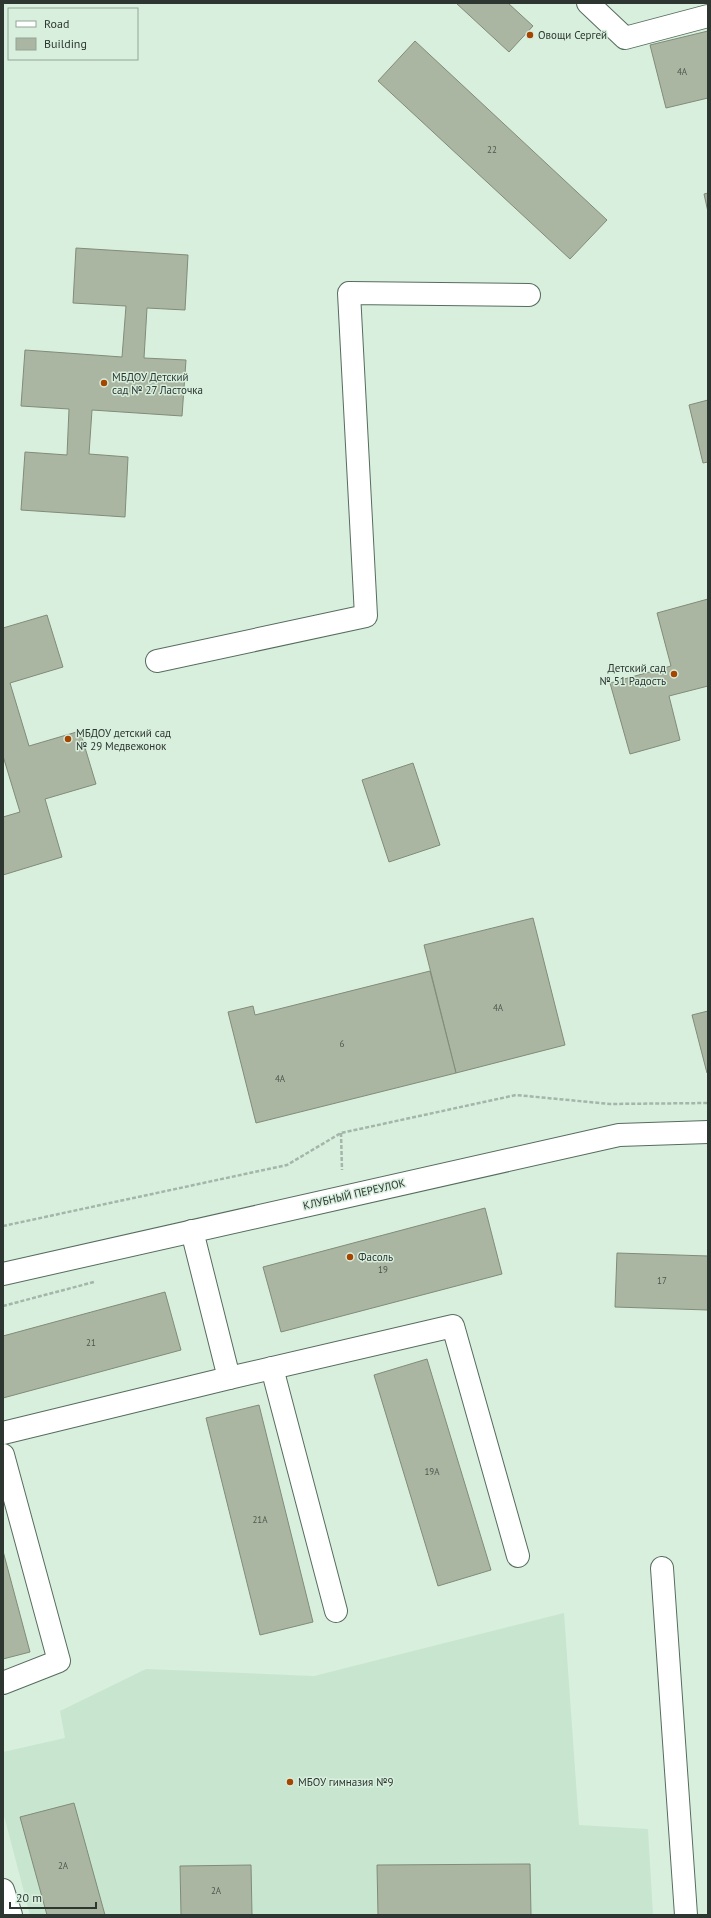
<svg xmlns="http://www.w3.org/2000/svg" width="711" height="1918" font-family="'PT Sans',sans-serif">
<rect width="100%" height="100%" fill="#d8efde"/>
<path fill="#c8e5d0" d="M564 1613 579 1825 648 1829 653 1915H30L3 1812V1752L65 1738 60 1711 146 1669 314 1676Z"/>
<g fill="#aab6a1" stroke="#808c78">
<path d="M456 3H508L533 26 509 52Z"/>
<path d="M708 31V98L666 108 650 45Z"/>
<path d="M415 41 607 220 570 259 378 81Z"/>
<path d="M708 193V212L704 194Z"/>
<path d="M76 248 188 255 185 310 147 308 144 358 186 360 182 416 92 410 89 454 128 457 125 517 21 510 25 452 67 455 69 409 21 406 25 350 122 357 126 306 73 303Z"/>
<path d="M708 400V462L703 463 689 405Z"/>
<path d="M708 599V686L669 696 680 740 630 754 610 683 671 666 657 613Z"/>
<path d="M47 615 63 667 10 683 29 746 80 731 96 784 45 799 62 857 3 875V817L20 812 3 756V628Z"/>
<path d="M413 763 440 845 389 862 362 780Z"/>
<path d="M533 918 565 1045 456 1073 424 945Z"/>
<path d="M430 971 456 1073 256 1123 228 1012 253 1006 255 1015Z"/>
<path d="M708 1011V1073H707L692 1015Z"/>
<path d="M485 1208 502 1274 281 1332 263 1267Z"/>
<path d="M617 1253 708 1256V1310L615 1307Z"/>
<path d="M165 1292 181 1350 3 1398V1336Z"/>
<path d="M427 1359 491 1570 438 1586 374 1375Z"/>
<path d="M259 1405 313 1622 260 1635 206 1418Z"/>
<path d="M3 1551 30 1652 3 1659Z"/>
<path d="M74 1803 105 1915H47L20 1817Z"/>
<path d="M530 1864 531 1915H378L377 1865Z"/>
<path d="M251 1865 252 1915H181L180 1866Z"/>
</g>
<g fill="none" stroke-linecap="round" stroke-linejoin="round">
<defs>
<g id="minor">
<path d="M588 3 625 38 708 16"/>
<path d="M157 661 366 616 349 293 529 295"/>
<path d="M3 1274 619 1135 708 1132"/>
<path d="M272 1368 336 1611"/>
<path d="M229 1378 453 1326 518 1556"/>
<path d="M3 1433 229 1378 192 1231"/>
<path d="M3 1455 59 1661 3 1683"/>
<path d="M662 1568 686 1915"/>
<path d="M3 1890 11 1915"/>
</g>
</defs>
<use href="#minor" stroke="#576c5d" stroke-width="24"/>
<g stroke="#a4b6a9" stroke-width="2.5" stroke-dasharray="4 2" stroke-linecap="butt">
<path d="M341 1133 342 1170"/>
<path d="M3 1226 287 1165 341 1133 516 1095 610 1104 708 1103"/>
<path d="M3 1306 94 1282"/>
</g>
<use href="#minor" stroke="#fff" stroke-width="22"/>
</g>
<g fill="#a64500" stroke="#d8efde" stroke-width="1.5">
<circle cx="530" cy="35" r="4"/>
<circle cx="104" cy="383" r="4"/>
<circle cx="674" cy="674" r="4"/>
<circle cx="68" cy="739" r="4"/>
<circle cx="350" cy="1257" r="4"/>
<circle cx="290" cy="1782" r="4"/>
</g>
<g text-anchor="middle" stroke-width="3" stroke-linejoin="round" paint-order="stroke">
<g font-size="9" fill="#4c564c">
<text x="682" y="75">4А</text>
<text x="492" y="153">22</text>
<text x="498" y="1011">4А</text>
<text x="342" y="1047">6</text>
<text x="280" y="1082">4А</text>
<text x="383" y="1273">19</text>
<text x="662" y="1284">17</text>
<text x="91" y="1346">21</text>
<text x="432" y="1475">19А</text>
<text x="260" y="1523">21А</text>
<text x="63" y="1869">2А</text>
<text x="216" y="1894">2А</text>
</g>
<g font-size="11" fill="#2d3630" stroke="#d8efde" text-anchor="start">
<text x="538" y="39">Овощи Сергей</text>
<text x="112" y="381">МБДОУ Детский<tspan x="112" dy="13">сад № 27 Ласточка</tspan></text>
<text x="666" y="672" text-anchor="end">Детский сад<tspan x="666" dy="13">№ 51 Радость</tspan></text>
<text x="76" y="737">МБДОУ детский сад<tspan x="76" dy="13">№ 29 Медвежонок</tspan></text>
<text x="358" y="1261">Фасоль</text>
<text x="298" y="1786">МБОУ гимназия №9</text>
</g>
<g font-size="11" fill="#2d3630" stroke="#d8efde">
<text transform="translate(354 1194) rotate(-13)" y="4">КЛУБНЫЙ ПЕРЕУЛОК</text>
</g>
</g>
<rect width="711" height="1918" fill="none" stroke="#2d3630" stroke-width="8"/>
<rect x="8" y="8" width="130" height="52" fill="#d8efde" stroke="#94a598"/>
<rect x="16" y="21" width="20" height="6" fill="#ffffff" stroke="#94a598"/>
<text x="44" y="28" font-size="12" fill="#2d3630">Road</text>
<rect x="16" y="38" width="20" height="12" fill="#aab6a1" stroke="#94a598"/>
<text x="44" y="48" font-size="12" fill="#2d3630">Building</text>
<path d="M10 1902v6h86v-6" fill="none" stroke="#2d3630" stroke-width="2"/>
<text x="16" y="1902" font-size="12" fill="#2d3630" stroke="#d8efde" stroke-width="3" paint-order="stroke">20 m</text>
</svg>
